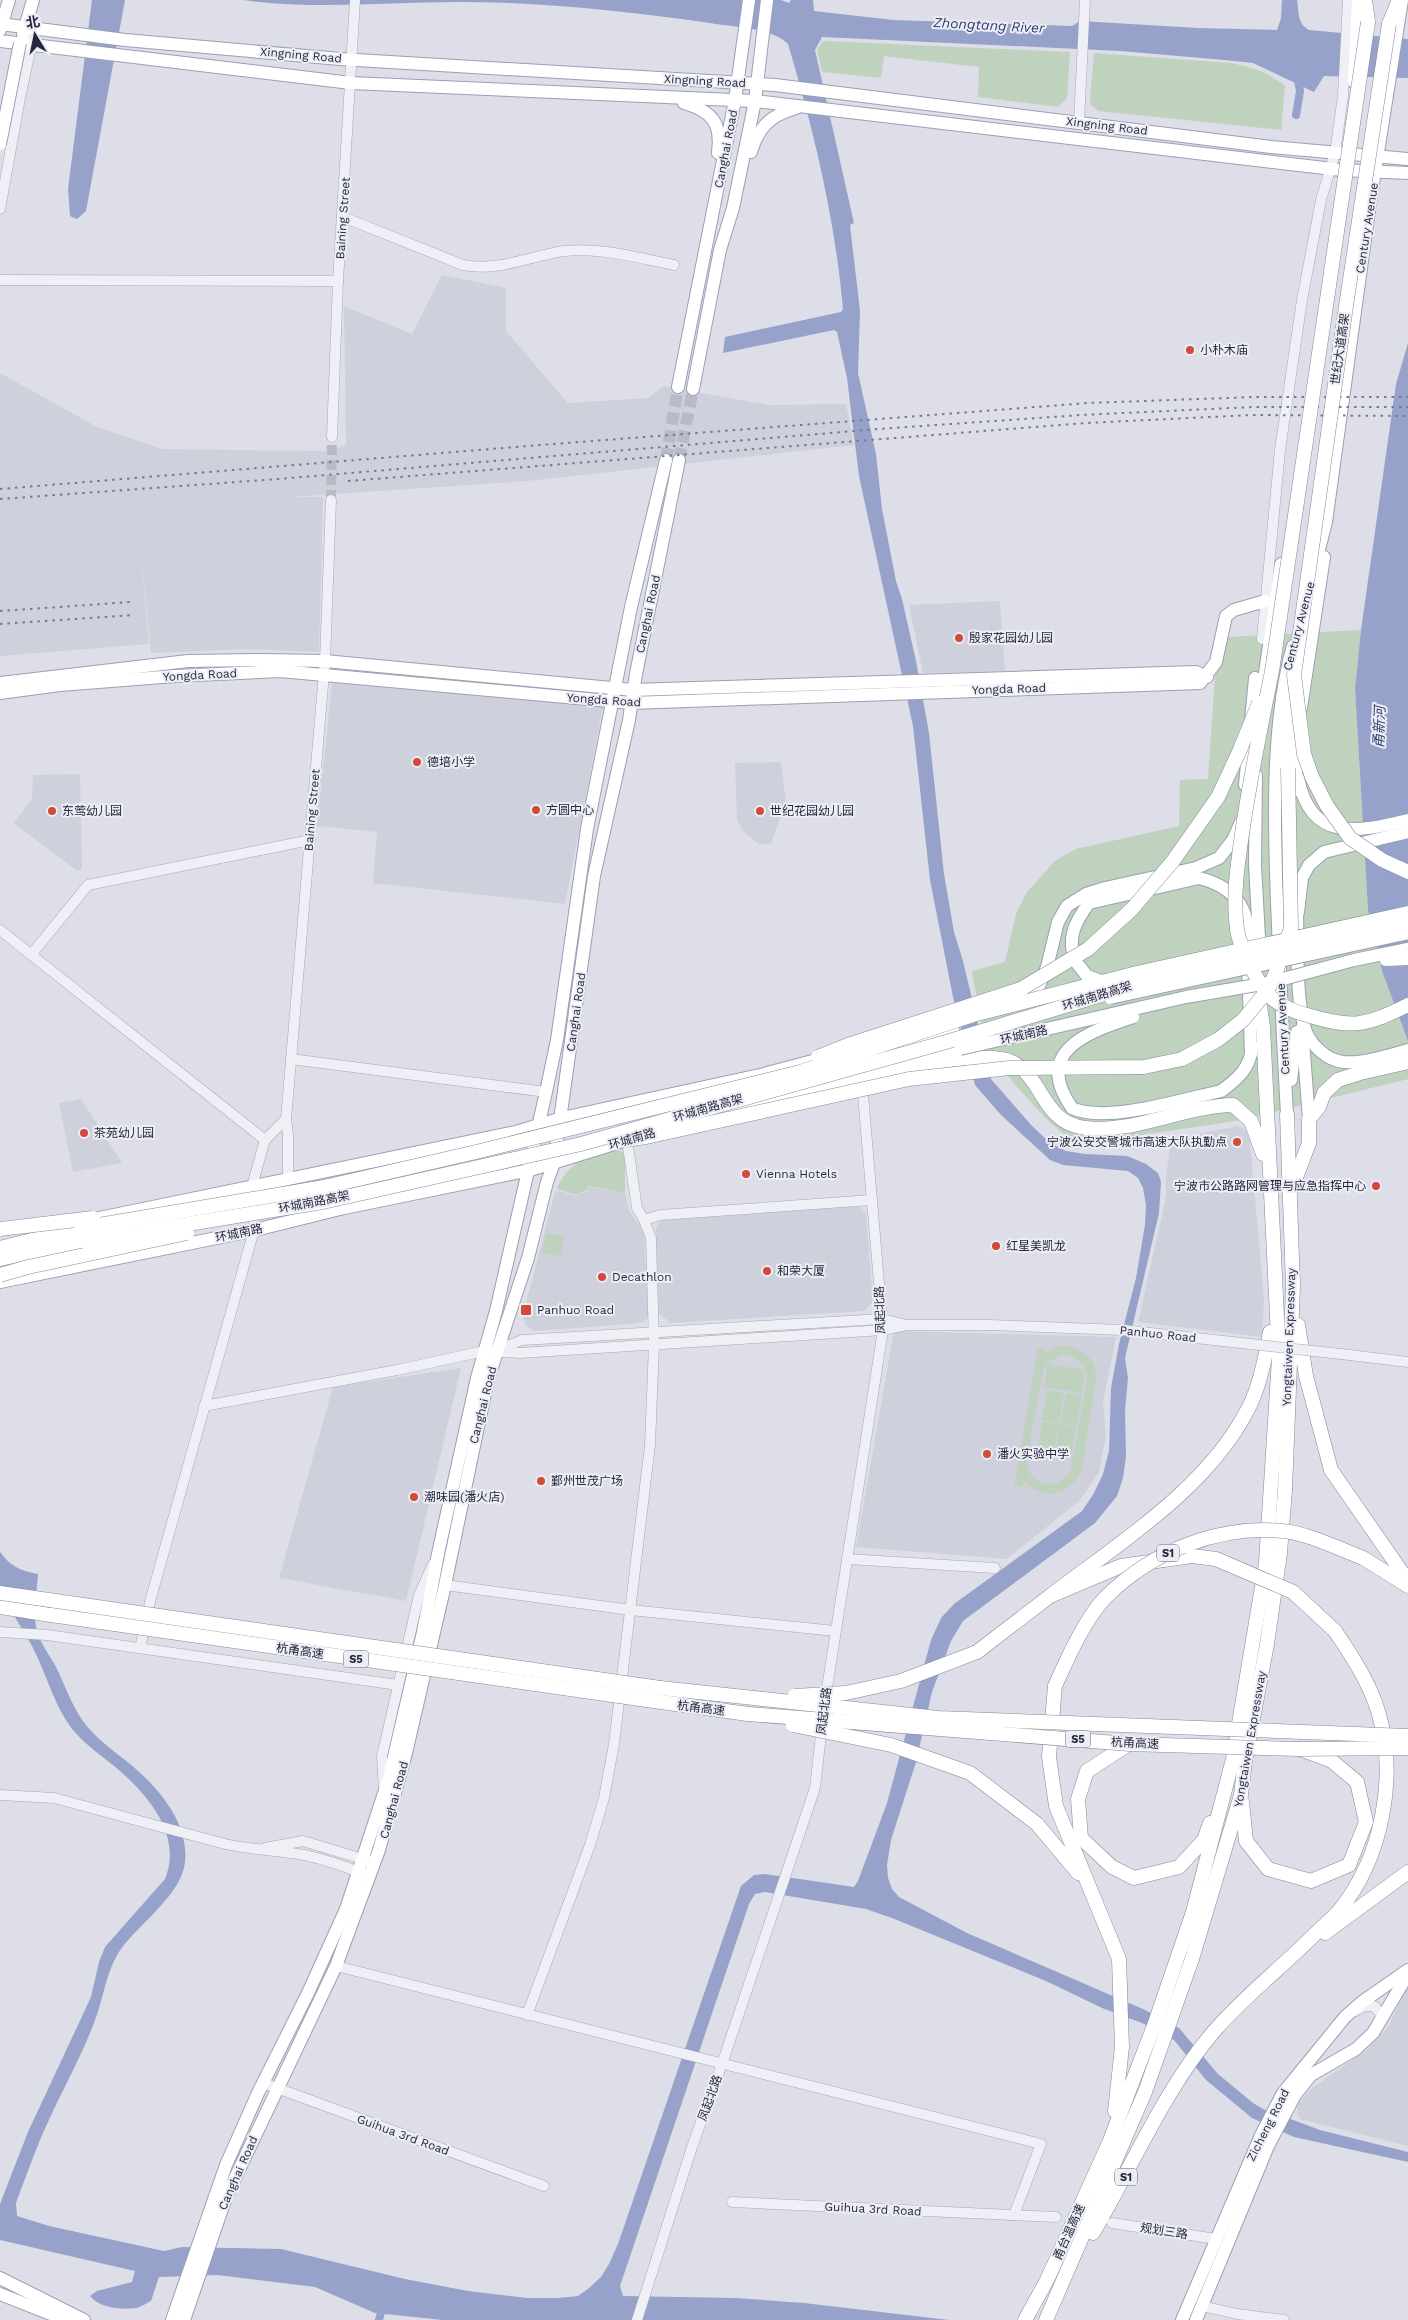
<svg xmlns="http://www.w3.org/2000/svg" width="1408" height="2320" font-family="'Work Sans','Noto Sans SC',sans-serif">
<rect width="100%" height="100%" fill="#dddee7"/>
<g fill="#ced0dc">
<path d="M442 275 506 288V331L568 403 648 398 664 386 768 405 846 404 854 445 527 481 291 497H323L319 652 247 649 151 653 139 533 149 644 0 656V373L97 427 162 449 325 451 346 445 344 306 412 334Z"/>
<path d="M1000 601 1005 671 923 673 909 605Z"/>
<path d="M332 683 603 707 565 904 373 883 377 832 317 826Z"/>
<path d="M781 762 786 803 771 843 760 845 744 832 737 820 735 763Z"/>
<path d="M80 774 82 869 77 871 14 823 32 799 33 775Z"/>
<path d="M81 1099 122 1163 73 1172 59 1103Z"/>
<path d="M1239 1126 1247 1131 1250 1141 1264 1299 1262 1337 1138 1322 1166 1198V1176L1170 1148 1174 1138Z"/>
<path d="M589 1187 625 1193 629 1211 644 1232 648 1316 644 1322 628 1324 534 1331 525 1324 523 1315 555 1192 559 1191 577 1196 580 1193 587 1192Z"/>
<path d="M849 1206 859 1207 866 1214 873 1301 864 1311 671 1323 659 1314 656 1229 658 1223 664 1220Z"/>
<path d="M894 1331 1116 1337 1103 1401 1106 1436 1099 1472 1080 1500 1007 1559 856 1547Z"/>
<path d="M461 1368 406 1601 279 1578 333 1387Z"/>
<path d="M1408 1988V2146L1300 2119 1297 2114 1298 2103 1311 2089 1368 2049 1388 2027 1404 1993Z"/>
</g>
<g fill="#bed2bd" fill-rule="evenodd">
<path d="M826 41 1070 52 1067 98 1058 107 978 97 979 67 884 56 881 78 822 72 817 50 822 42Z"/>
<path d="M1094 53 1231 63C1252 67 1269 73 1285 86L1281 130 1099 111 1091 105 1090 99Z"/>
<path d="M1361 630 1355 689 1368 910 1382 971 1408 1041V1079L1242 1120 1108 1140C1093 1141 1080 1141 1066 1135 1050 1127 1001 1070 992 1053 982 1035 976 992 972 971L1005 962 1016 914 1027 892 1055 861 1076 849 1179 826 1180 780 1208 779 1215 676 1227 637Z"/>
<path d="M618 1150 625 1154V1193L589 1186 586 1191 580 1192 577 1195 557 1189C567 1163 591 1152 618 1150Z"/>
<path d="M546 1233 564 1236 561 1256 542 1253Z"/>
<path d="M1058 1346C1079 1344 1096 1357 1096 1378L1082 1469 1077 1479 1065 1490 1051 1494 1035 1490 1024 1481 1022 1487 1014 1486 1038 1348 1045 1350V1353ZM1061 1355C1077 1355 1087 1365 1087 1380L1071 1469C1062 1491 1029 1488 1027 1463 1026 1455 1030 1445 1031 1436 1035 1415 1039 1393 1043 1371L1049 1361Z"/>
<path d="M1048 1364 1085 1370 1081 1393 1044 1387Z"/>
<path d="M1047 1390 1064 1393 1059 1423 1042 1420Z"/>
<path d="M1066 1393 1082 1396 1077 1426 1060 1423Z"/>
<path d="M1042 1422 1059 1424 1053 1454 1037 1451Z"/>
<path d="M1060 1424 1076 1427 1071 1457 1055 1454Z"/>
</g>
<g fill="#96a2c9">
<path d="M92 0H125L86 211 77 219 70 216 68 189Z"/>
<path d="M243 0H781L789 3 791 0H813L814 11 893 20 1072 26 1080 21 1198 28 1277 30 1281 18 1282 0H1297C1299 13 1297 23 1309 30L1408 39V78L1324 76 1314 92 1253 63 1225 60 1120 51 822 37 815 50 854 223 850 225 860 311 858 373 876 454 882 509 896 581 902 599 916 661 929 733 944 874 954 932 963 961 991 1079 1032 1126 1049 1142 1066 1151 1085 1154 1127 1156 1146 1164 1158 1173 1161 1182 1159 1213 1125 1358 1128 1378 1125 1410 1126 1456 1123 1478 1117 1496 1095 1523 963 1621 951 1641 932 1692 916 1762 891 1840 887 1865 888 1878 892 1889 899 1897 967 1933 1143 2009 1179 2028 1218 2074 1253 2103 1263 2109 1320 2130 1408 2152V2162L1294 2137 1252 2118 1206 2080 1174 2040 1142 2023 1102 2008 1046 1981 892 1918 866 1909 765 1892 755 1894 749 1904 620 2286 623 2296 736 2298 804 2303 949 2320H443L375 2313 315 2287 218 2275 159 2277 151 2301C147 2303 141 2307 136 2308 122 2310 99 2308 90 2296L97 2291 132 2282 135 2271 0 2240V2204L28 2132 91 1997 99 1962 105 1947 165 1879C182 1837 151 1798 120 1771 104 1757 86 1746 72 1729 54 1705 47 1676 34 1650 26 1633 4 1603 0 1587 0 1576 0 1563 0 1552 10 1566 21 1571 38 1574 37 1592 33 1609 36 1627 39 1642 49 1654 56 1667 65 1685 71 1704 83 1721 95 1738 114 1751 130 1764 159 1788 189 1823 185 1862 182 1894 140 1923 121 1949 106 1970 104 1998 94 2023 81 2057 63 2089 48 2122 37 2145 29 2169 20 2192L16 2203 17 2216 49 2226 164 2251 182 2247 281 2249 405 2279 468 2291 528 2298H558L578 2296 588 2289 601 2277 609 2264 618 2244 741 1886 754 1875 765 1874 854 1887 858 1881 887 1803 931 1640 941 1618 954 1604 1082 1511 1094 1493 1103 1474 1109 1451 1111 1388 1119 1344 1136 1278 1145 1225 1146 1205 1143 1188 1138 1178 1128 1171 1063 1165 1050 1160 1001 1115 975 1085 953 997 930 880 913 726 859 476 847 378 837 332 834 330 723 353 725 337 841 312 843 309C835 219 814 131 788 44 774 28 732 27 710 23 627 11 542 2 458 2 387 2 314 10 243 0Z"/>
<path d="M1408 343V1041L1382 971 1368 910 1355 689 1361 630 1396 384Z"/>
</g>
<g fill="none" stroke-linecap="round" stroke-linejoin="round">
<g stroke="#96a2c9" stroke-width="8">
<path d="M1296 115 1300 91 1297 75"/>
<path d="M379 2320 383 2305"/>
</g>
<path stroke="#b8bac5" stroke-width="10" stroke-dasharray="10 5" stroke-linecap="butt" d="M331 500 332 437"/>
<g stroke="#b8bac5" stroke-width="12" stroke-dasharray="12 6" stroke-linecap="butt">
<path d="M666 460 678 387"/>
<path d="M679 460 693 389"/>
</g>
<defs>
<g id="minor">
<path d="M1079 122 1085 0"/>
<path d="M0 209 20 98 35 28"/>
<path d="M343 217 463 265C498 272 530 256 564 251 601 247 638 258 674 265"/>
<path d="M0 280 338 281"/>
<path d="M332 437 338 281 355 0"/>
<path d="M1262 639 1280 450 1302 300 1321 200 1335 153 1343 96 1348 0"/>
<path d="M0 930 265 1140"/>
<path d="M31 955 88 885 310 840"/>
<path d="M291 1059 546 1092"/>
<path d="M288 1179V1135L286 1119 325 661 331 500"/>
<path d="M252 1192V1186L265 1140 286 1119"/>
<path d="M644 1220 660 1215 872 1200"/>
<path d="M498 1350 522 1340 882 1319 903 1324"/>
<path d="M1341 1354 1408 1362"/>
<path d="M204 1406 397 1370 484 1351 520 1353 883 1330 907 1325H989"/>
<path d="M847 1559 995 1568"/>
<path d="M445 1585 631 1610 835 1631"/>
<path d="M0 1632 47 1635 398 1685"/>
<path d="M140 1648 151 1598 254 1230 253 1207"/>
<path d="M825 1701 883 1330 862 1083"/>
<path d="M384 1789 382 1756 419 1595 433 1564"/>
<path d="M0 1795 54 1798 225 1844C251 1850 278 1850 304 1855 324 1859 344 1866 364 1874"/>
<path d="M265 1848 303 1841 369 1861"/>
<path d="M336 1966 1041 2144 1014 2215"/>
<path d="M1355 2011 1365 2006H1374L1380 2013 1381 2020"/>
<path d="M527 2015 590 1845 604 1798 614 1744 650 1445 654 1344 651 1238 644 1220 637 1208 627 1140"/>
<path d="M263 2083 544 2186"/>
<path d="M732 2202 1056 2217"/>
<path d="M1112 2223 1216 2239"/>
<path d="M1202 2306 1237 2314 1284 2320"/>
<path d="M637 2320 692 2147 722 2064 815 1788 822 1725"/>
</g>
<g id="major">
<path d="M0 24 125 40 340 59 775 85 1271 147 1408 159"/>
<path d="M0 30 9 0"/>
<path d="M23 34 33 0"/>
<path d="M0 41 351 83 755 101 1341 170 1408 173"/>
<path d="M1354 82 1358 0"/>
<path d="M684 103C712 111 722 123 718 153"/>
<path d="M751 152C758 127 771 115 796 108"/>
<path d="M678 387 735 100 749 0"/>
<path d="M693 389 720 250 733 208 755 101 767 0"/>
<path d="M1314 569 1326 522 1370 203 1402 0"/>
<path d="M0 683 188 661 261 660 325 661 633 690 1196 672 1207 677"/>
<path d="M0 693 60 685 175 676 280 671 631 703 1200 683 1216 662 1226 616 1234 610 1265 601"/>
<path d="M1262 693 1281 564"/>
<path d="M1301 708 1324 557"/>
<path d="M1256 775 1255 865 1260 955"/>
<path d="M1298 778C1311 843 1358 832 1408 820"/>
<path d="M1245 785 1255 678"/>
<path d="M1295 790 1298 733"/>
<path d="M1297 905C1298 939 1295 1001 1306 1032 1312 1046 1327 1060 1343 1062 1362 1064 1390 1055 1408 1050"/>
<path d="M1298 912 1302 878 1309 865 1324 852 1408 832"/>
<path d="M1248 961 1251 1054"/>
<path d="M1076 962C1066 939 1075 922 1089 903L1199 878C1228 885 1247 902 1248 934"/>
<path d="M1022 1003 1039 986 1047 967 1058 922 1067 906 1086 894 1105 888 1196 868 1219 858 1233 840 1241 822"/>
<path d="M1302 1028 1309 1119"/>
<path d="M905 1043 954 1032"/>
<path d="M921 1059 960 1049"/>
<path d="M767 1073 820 1059"/>
<path d="M1291 1080 1297 1032"/>
<path d="M1072 1108C1105 1124 1184 1099 1221 1091 1238 1079 1251 1067 1252 1046"/>
<path d="M1287 1114C1283 1044 1280 973 1277 902 1274 822 1271 723 1293 646"/>
<path d="M694 1120 769 1099"/>
<path d="M85 1221 516 1132 562 1118 774 1072"/>
<path d="M0 1282 251 1231 344 1208 530 1170 627 1140"/>
<path d="M0 2278 84 2320"/>
<path d="M0 2294 66 2320"/>
<path d="M172 2320 226 2165 258 2093 308 1993 346 1909 389 1778 423 1632 439 1549 477 1378 496 1311 546 1092 557 1040 587 829 631 607 666 460"/>
<path d="M184 2320 226 2197 336 1966 379 1850 406 1753 445 1585 488 1379 528 1258 547 1182 554 1163 594 876 629 720 636 674 679 460"/>
<path d="M1182 2320 1261 2135 1283 2093 1345 2017 1362 2002 1408 1970"/>
<path d="M1196 2320 1268 2146 1295 2095 1311 2075 1356 2049 1373 2033 1408 1974"/>
</g>
<g id="highway">
<path d="M1365 0 1368 22"/>
<path d="M1389 24 1399 0"/>
<path d="M1288 768V721L1293 684"/>
<path d="M1247 924 1253 958"/>
<path d="M760 1101C807 1090 974 1043 1012 1062 1044 1078 1042 1123 1085 1128 1131 1134 1185 1106 1233 1105L1251 1121 1263 1154"/>
<path d="M1292 1188 1309 1143V1119L1319 1107 1324 1093 1338 1080 1360 1073 1408 1062"/>
<path d="M0 1248 81 1228"/>
<path d="M0 1259 84 1241"/>
<path d="M1298 1325 1306 1376 1331 1470 1408 1581"/>
<path d="M1341 1549 1363 1558 1408 1586"/>
<path d="M1050 1596C1119 1543 1207 1489 1248 1409 1260 1386 1265 1358 1270 1332"/>
<path d="M0 1607 51 1615"/>
<path d="M977 1652 1050 1596 1121 1566 1192 1556"/>
<path d="M1055 1686 1049 1757 1056 1806 1119 1959 1122 2047 1115 2111"/>
<path d="M660 1688 754 1698"/>
<path d="M661 1702 748 1714"/>
<path d="M1129 1744 1087 1771 1078 1799 1081 1838 1112 1867 1134 1878 1179 1867 1204 1840 1210 1823"/>
<path d="M1242 1802 1246 1841 1268 1869 1311 1881 1349 1865 1366 1822 1357 1782 1332 1761 1300 1749"/>
<path d="M1037 1824 1078 1873"/>
<path d="M1325 1933 1408 1872"/>
<path d="M1093 2233C1132 2167 1166 2086 1216 2029 1246 1995 1282 1967 1314 1935 1322 1927 1331 1920 1339 1911 1382 1858 1398 1777 1378 1711 1369 1682 1352 1656 1335 1631"/>
<path d="M1025 2320 1047 2280 1109 2143 1155 2023 1193 1912 1233 1759 1266 1563 1279 1358 1263 1027 1258 992"/>
<path d="M1046 2320 1145 2092 1192 1959 1241 1795 1245 1761 1267 1644 1280 1553 1285 1490 1293 1286 1287 1114"/>
</g>
</defs>
<use href="#minor" stroke="#a6a8b4" stroke-width="11"/>
<use href="#major" stroke="#9b9fb3" stroke-width="14"/>
<use href="#highway" stroke="#83889e" stroke-width="15"/>
<use href="#minor" stroke="#eff0f5" stroke-width="10"/>
<use href="#major" stroke="#fff" stroke-width="12"/>
<use href="#highway" stroke="#fff" stroke-width="14"/>
<g stroke="#757991" stroke-width="2" stroke-dasharray="2.5 5" stroke-linecap="butt">
<path d="M348 481 1086 423 1252 415 1408 416"/>
<path d="M0 489 540 445 1088 403 1254 397H1408"/>
<path d="M0 499 278 479 878 429 1081 415 1253 407H1408"/>
<path d="M0 611 131 602"/>
<path d="M0 624 133 615"/>
</g>
<defs>
<path id="minor-bridge" d="M989 1325 1123 1330 1341 1354"/>
<g id="major-bridge">
<path d="M0 144 20 43"/>
<path d="M1386 960 1408 959"/>
<path d="M1076 962 1087 976 1107 983"/>
<path d="M1110 998 1408 933"/>
<path d="M960 1049 1186 997 1268 983 1354 960 1408 949"/>
<path d="M1072 1108C1032 1051 1088 1032 1133 1017"/>
</g>
<g id="highway-bridge">
<path d="M1368 22 1272 671C1262 720 1252 770 1244 820 1239 857 1232 892 1237 929 1239 945 1260 990 1273 999 1283 1007 1295 1012 1307 1015 1353 1029 1365 1026 1408 1005"/>
<path d="M1389 24 1346 306 1294 675 1304 754 1312 777 1327 806 1350 838 1382 860 1408 872"/>
<path d="M818 1057 848 1045 1021 989 1088 949 1132 909 1173 861 1218 797 1239 752 1259 703"/>
<path d="M617 1141 646 1137 909 1079 1009 1068 1144 1067 1182 1059 1219 1039 1243 1020 1267 991 1275 975 1291 928 1288 768"/>
<path d="M81 1228 324 1187 476 1152 800 1072 973 1015 1137 973 1408 913"/>
<path d="M0 1229 93 1218"/>
<path d="M84 1241 323 1202 581 1144 946 1042 1177 972 1408 925"/>
<path d="M0 1275 28 1267 187 1233"/>
<path d="M1192 1556 1216 1559 1293 1592 1335 1631"/>
<path d="M0 1593 660 1688"/>
<path d="M51 1615 661 1702"/>
<path d="M1055 1686C1067 1659 1086 1617 1106 1597 1152 1551 1219 1525 1283 1531 1303 1533 1323 1542 1341 1549"/>
<path d="M795 1696 846 1693 901 1681 977 1652"/>
<path d="M754 1698 938 1718 1408 1736"/>
<path d="M748 1714 1129 1744 1299 1749 1408 1748"/>
<path d="M793 1725 891 1745 970 1773 1037 1824"/>
</g>
</defs>
<use href="#minor-bridge" stroke="#a6a8b4" stroke-width="11" stroke-linecap="butt"/>
<use href="#major-bridge" stroke="#9b9fb3" stroke-width="14" stroke-linecap="butt"/>
<use href="#highway-bridge" stroke="#83889e" stroke-width="15" stroke-linecap="butt"/>
<use href="#minor-bridge" stroke="#eff0f5" stroke-width="10"/>
<use href="#major-bridge" stroke="#fff" stroke-width="12"/>
<use href="#highway-bridge" stroke="#fff" stroke-width="14"/>
</g>
<g fill="#d3493b" stroke="#ecedf5" stroke-width="2">
<circle cx="1190" cy="350" r="5"/>
<circle cx="959" cy="638" r="5"/>
<circle cx="417" cy="762" r="5"/>
<circle cx="536" cy="810" r="5"/>
<circle cx="52" cy="811" r="5"/>
<circle cx="760" cy="811" r="5"/>
<circle cx="84" cy="1133" r="5"/>
<circle cx="1237" cy="1142" r="5"/>
<circle cx="746" cy="1174" r="5"/>
<circle cx="1376" cy="1186" r="5"/>
<circle cx="996" cy="1246" r="5"/>
<circle cx="767" cy="1271" r="5"/>
<circle cx="602" cy="1277" r="5"/>
<rect x="520" y="1304" width="12" height="12" rx="2.5"/>
<circle cx="987" cy="1454" r="5"/>
<circle cx="541" cy="1481" r="5"/>
<circle cx="414" cy="1497" r="5"/>
</g>
<g text-anchor="middle" stroke-width="4" stroke-linejoin="round" paint-order="stroke">
<g fill="#ecedf5" stroke="#616475" stroke-width="1">
<rect x="1157" y="1544.5" width="22" height="17" rx="4"/>
<rect x="343.5" y="1650.5" width="25" height="17" rx="4"/>
<rect x="1065.5" y="1730.5" width="25" height="17" rx="4"/>
<rect x="1115" y="2168.5" width="22" height="17" rx="4"/>
</g>
<g font-size="11" font-weight="bold" fill="#26293e">
<text x="1168" y="1557">S1</text>
<text x="356" y="1663">S5</text>
<text x="1078" y="1743">S5</text>
<text x="1126" y="2181">S1</text>
</g>
<g font-size="12" fill="#26293e" stroke="#ecedf5">
<text transform="translate(301 55) rotate(5)" y="4">Xingning Road</text>
<text transform="translate(705 81) rotate(3)" y="4">Xingning Road</text>
<text transform="translate(1107 126) rotate(7)" y="4">Xingning Road</text>
<text transform="translate(726 149) rotate(-79)" y="4">Canghai Road</text>
<text transform="translate(343 218) rotate(-86)" y="4">Baining Street</text>
<text transform="translate(1367 228) rotate(-81)" y="4">Century Avenue</text>
<text transform="translate(1340 349) rotate(-82)" y="4">世纪大道高架</text>
<text transform="translate(648 614) rotate(-78)" y="4">Canghai Road</text>
<text transform="translate(1299 626) rotate(-75)" y="4">Century Avenue</text>
<text transform="translate(200 675) rotate(-3)" y="4">Yongda Road</text>
<text transform="translate(1009 689) rotate(-2)" y="4">Yongda Road</text>
<text transform="translate(604 700) rotate(4)" y="4">Yongda Road</text>
<text transform="translate(312 810) rotate(-85)" y="4">Baining Street</text>
<text transform="translate(1097 996) rotate(-17)" y="4">环城南路高架</text>
<text transform="translate(576 1012) rotate(-82)" y="4">Canghai Road</text>
<text transform="translate(1283 1029) rotate(-93)" y="4">Century Avenue</text>
<text transform="translate(1024 1035) rotate(-13)" y="4">环城南路</text>
<text transform="translate(708 1108) rotate(-16)" y="4">环城南路高架</text>
<text transform="translate(632 1139) rotate(-16)" y="4">环城南路</text>
<text transform="translate(314 1202) rotate(-11)" y="4">环城南路高架</text>
<text transform="translate(239 1233) rotate(-12)" y="4">环城南路</text>
<text transform="translate(880 1310) rotate(-92)" y="4">凤起北路</text>
<text transform="translate(1158 1334) rotate(6)" y="4">Panhuo Road</text>
<text transform="translate(1289 1337) rotate(-88)" y="4">Yongtaiwen Expressway</text>
<text transform="translate(483 1405) rotate(-76)" y="4">Canghai Road</text>
<text transform="translate(300 1651) rotate(8)" y="4">杭甬高速</text>
<text transform="translate(701 1708) rotate(7)" y="4">杭甬高速</text>
<text transform="translate(824 1711) rotate(-83)" y="4">凤起北路</text>
<text transform="translate(1250 1739) rotate(-80)" y="4">Yongtaiwen Expressway</text>
<text transform="translate(1135 1743) rotate(3)" y="4">杭甬高速</text>
<text transform="translate(394 1800) rotate(-75)" y="4">Canghai Road</text>
<text transform="translate(710 2098) rotate(-70)" y="4">凤起北路</text>
<text transform="translate(1268 2125) rotate(-63)" y="4">Zicheng Road</text>
<text transform="translate(403 2135) rotate(20)" y="4">Guihua 3rd Road</text>
<text transform="translate(238 2173) rotate(-66)" y="4">Canghai Road</text>
<text transform="translate(873 2209) rotate(3)" y="4">Guihua 3rd Road</text>
<text transform="translate(1164 2231) rotate(9)" y="4">规划三路</text>
<text transform="translate(1069 2232) rotate(-66)" y="4">甬台温高速</text>
</g>
<g font-size="12" fill="#26293e" stroke="#ecedf5" text-anchor="start">
<text x="1200" y="354">小朴木庙</text>
<text x="969" y="642">殷家花园幼儿园</text>
<text x="427" y="766">德培小学</text>
<text x="546" y="814">方圆中心</text>
<text x="62" y="815">东莺幼儿园</text>
<text x="770" y="815">世纪花园幼儿园</text>
<text x="94" y="1137">茶苑幼儿园</text>
<text x="1227" y="1146" text-anchor="end">宁波公安交警城市高速大队执勤点</text>
<text x="756" y="1178">Vienna Hotels</text>
<text x="1366" y="1190" text-anchor="end">宁波市公路路网管理与应急指挥中心</text>
<text x="1006" y="1250">红星美凯龙</text>
<text x="777" y="1275">和荣大厦</text>
<text x="612" y="1281">Decathlon</text>
<text x="537" y="1314">Panhuo Road</text>
<text x="997" y="1458">潘火实验中学</text>
<text x="551" y="1485">鄞州世茂广场</text>
<text x="424" y="1501">潮味园(潘火店)</text>
</g>
<g font-size="14" font-style="italic" fill="#2e3d73" stroke="#ecedf5">
<text transform="translate(989 25) rotate(3)" y="5">Zhongtang River</text>
<text transform="translate(1379 727) rotate(-88)" y="5">甬新河</text>
</g>
</g>
<g transform="translate(35 35) rotate(350)" stroke="#ecedf5" stroke-width="4" paint-order="stroke">
<path d="M0-4L9 19L0 12L-9 19Z" fill="#26293e"/>
<text y="-8" font-size="14" font-weight="bold" text-anchor="middle" fill="#26293e">北</text>
</g>
</svg>
